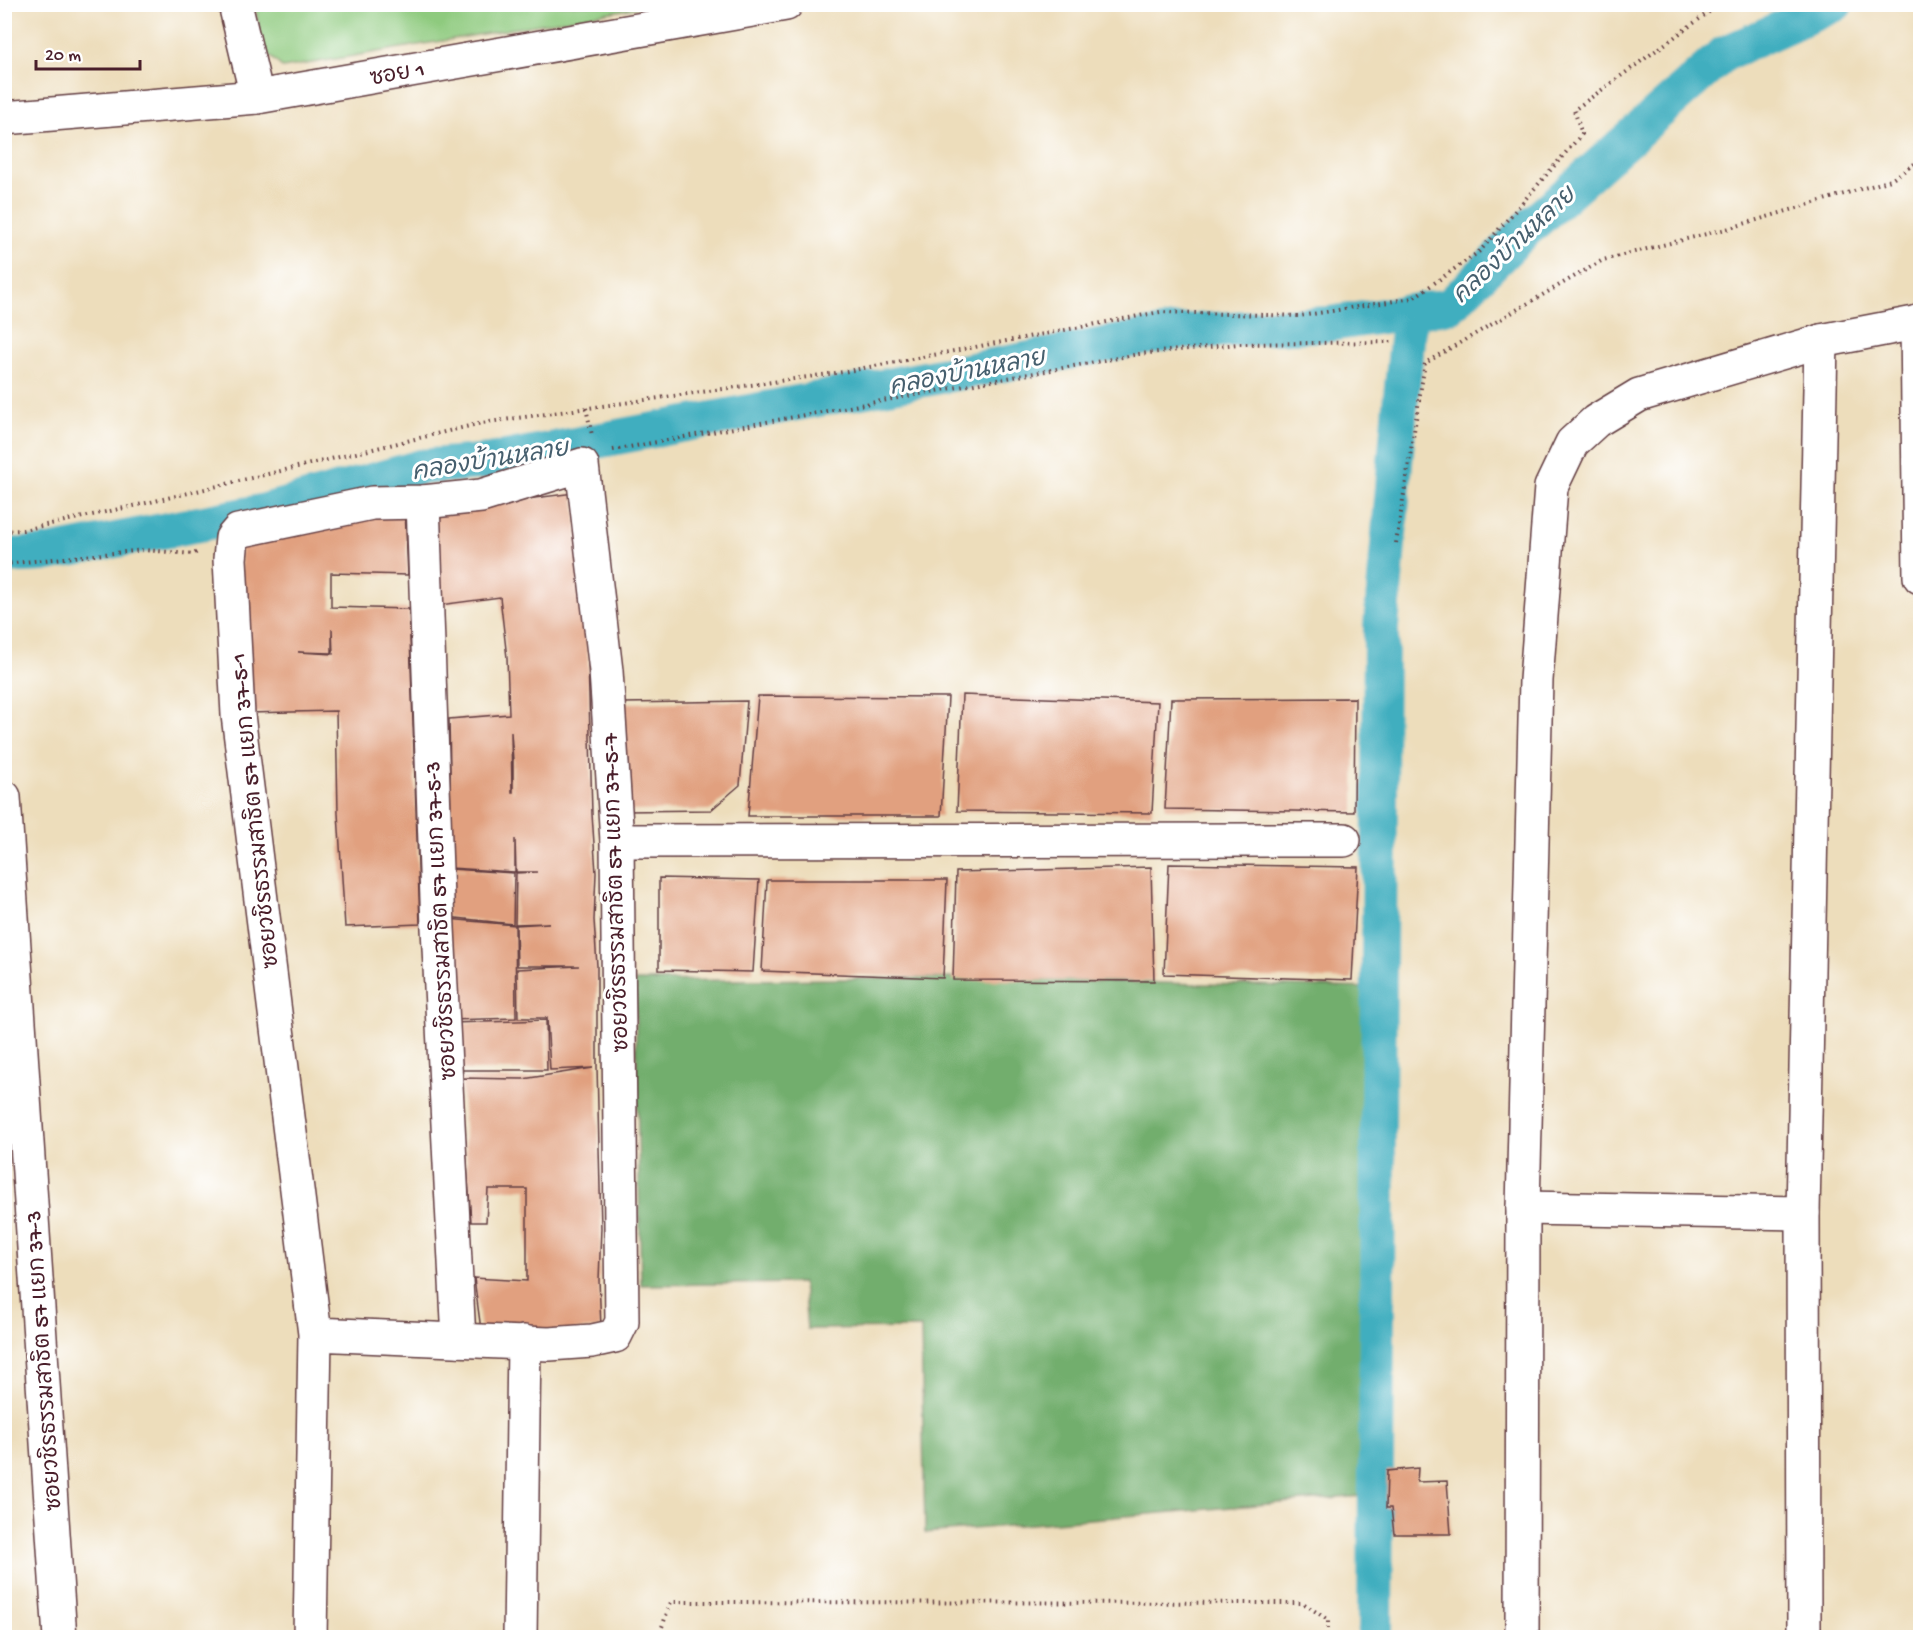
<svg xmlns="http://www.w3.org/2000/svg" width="1925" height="1642" font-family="'Gochi Hand','Playpen Sans Thai',sans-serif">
<rect width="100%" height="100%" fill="#fff"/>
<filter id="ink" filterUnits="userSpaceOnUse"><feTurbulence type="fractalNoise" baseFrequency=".0167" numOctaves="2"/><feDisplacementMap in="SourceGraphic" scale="12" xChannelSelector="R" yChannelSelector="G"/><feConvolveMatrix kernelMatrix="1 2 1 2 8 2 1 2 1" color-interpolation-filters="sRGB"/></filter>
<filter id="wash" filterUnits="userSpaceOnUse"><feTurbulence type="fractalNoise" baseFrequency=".008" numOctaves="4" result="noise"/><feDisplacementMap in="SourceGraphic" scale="24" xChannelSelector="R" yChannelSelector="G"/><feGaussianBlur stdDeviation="1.35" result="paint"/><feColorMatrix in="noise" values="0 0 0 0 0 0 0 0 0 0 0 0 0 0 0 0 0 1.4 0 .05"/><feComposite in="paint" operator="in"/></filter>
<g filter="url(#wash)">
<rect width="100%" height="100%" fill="#edddbb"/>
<path fill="#8eca7e" stroke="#6c7454" stroke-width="1.5" d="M255 5H653L283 68 262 49Z"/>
<path fill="#72ae6d" stroke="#5e664c" stroke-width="1.5" d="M943 978 1376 988 1362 1496 925 1533 921 1328 807 1329 803 1283 641 1285 635 981Z"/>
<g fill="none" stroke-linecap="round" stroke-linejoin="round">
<g stroke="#41aebf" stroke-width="36">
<path d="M4 556 43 554 261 512 421 467 490 461 1173 332 1329 324 1450 306 1526 230 1724 54 1835 4"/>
<path d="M1375 1638 1381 627 1400 405 1410 313"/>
</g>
</g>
<g id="blocks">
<g fill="#e1a07f" fill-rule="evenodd">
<path d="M574 493 588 658 592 814 596 873 594 920 597 966V1067L601 1228 599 1280 601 1328 482 1337 474 1278 527 1281V1189H488L486 1222H471L461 1078 523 1079 593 1068 550 1070 547 1018H518L517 969 579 966H517L516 925 549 923 515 924 516 873 537 872H516L515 839V872L450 868 451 826 449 719 509 714 507 658 500 597 417 608 413 509 495 503ZM511 732 513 760V792H512Z"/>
<path d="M405 510 408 575 331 573V607L409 609 420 924 345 927 338 813 336 711 247 713 240 540ZM332 629 333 654 298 652 332 653Z"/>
<path d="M962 695 1158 702 1152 813 957 811Z"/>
<path d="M758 696 948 697 941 816H748Z"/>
<path d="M1355 698 1354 812 1165 809 1171 699Z"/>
<path d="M747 701 740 785 711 810 625 811 624 703Z"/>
<path d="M1169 864 1358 867 1352 980 1164 974Z"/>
<path d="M1151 867 1154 981 953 980 956 872Z"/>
<path d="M450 869 514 873 513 924 447 917Z"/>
<path d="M659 878 759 880 753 972 659 970Z"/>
<path d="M767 880H947L943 978 762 971Z"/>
<path d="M447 919 515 925 516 1018 451 1020Z"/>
<path d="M546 1020 547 1070H461L451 1023Z"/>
<path d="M1418 1468 1417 1482 1447 1481 1451 1534H1394L1391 1508H1386L1387 1471Z"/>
</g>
</g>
</g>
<g filter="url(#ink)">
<use href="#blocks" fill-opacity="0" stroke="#623c41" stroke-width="1.5"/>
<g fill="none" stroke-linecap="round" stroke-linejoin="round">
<defs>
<g id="minor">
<path d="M235 4 257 97"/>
<path d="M4 118 257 97 786 4"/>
<path d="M1917 322 1920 577"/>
<path d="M423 502 438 928 459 1340"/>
<path d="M4 797 60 1638"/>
<path d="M617 841 1344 840"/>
<path d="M1523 1208 1803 1213"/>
<path d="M310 1638 315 1334 549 1344 592 1341 615 1336 622 1322 617 841 606 671 582 465 481 496 423 502 372 503 238 531 232 538 230 559 238 715 315 1334"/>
<path d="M520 1638 524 1342"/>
<path d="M1522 1638 1523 1208 1536 680 1551 487 1572 443 1596 421 1639 395 1821 341 1920 322"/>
<path d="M1804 1638 1803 1213 1821 341"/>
</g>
</defs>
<use href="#minor" stroke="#623c41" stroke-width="36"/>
<g stroke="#623c41" stroke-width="4" stroke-dasharray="1.5 4.5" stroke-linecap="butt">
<path d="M586 408 592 435"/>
<path d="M613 450 1139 354 1238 344 1393 342"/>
<path d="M4 531 23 530 138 505 482 423 843 372 1160 312 1300 316 1413 298 1480 251 1582 134 1574 110 1720 4"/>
<path d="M1396 543 1425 363 1603 260 1730 228 1891 180 1920 160"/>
<path d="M4 564 144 550 194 554 197 552"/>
<path d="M658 1638 671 1602 1303 1603 1328 1620V1638"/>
</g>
<use href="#minor" stroke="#fff" stroke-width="33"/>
</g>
</g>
<g text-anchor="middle" stroke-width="6" stroke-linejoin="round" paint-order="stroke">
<g font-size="22" fill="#4a1f2b" stroke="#fff">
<text transform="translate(397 72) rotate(-10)" y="8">ซอย 1</text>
<text transform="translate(253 811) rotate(-96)" y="8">ซอยวชิรธรรมสาธิต 57 แยก 37-5-1</text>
<text transform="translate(614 893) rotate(-92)" y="8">ซอยวชิรธรรมสาธิต 57 แยก 37-5-7</text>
<text transform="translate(439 921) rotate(-93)" y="8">ซอยวชิรธรรมสาธิต 57 แยก 37-5-3</text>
<text transform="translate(42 1361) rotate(-94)" y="8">ซอยวชิรธรรมสาธิต 57 แยก 37-3</text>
</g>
<g font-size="24" font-style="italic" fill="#465f6e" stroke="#fff">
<text transform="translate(1513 244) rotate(-43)" y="8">คลองบ้านหลาย</text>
<text transform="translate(967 371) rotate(-11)" y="8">คลองบ้านหลาย</text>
<text transform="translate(490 459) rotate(-9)" y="8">คลองบ้านหลาย</text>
</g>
</g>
<rect width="1925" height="1642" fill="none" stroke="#fff" stroke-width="24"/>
<path d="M36 60v9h104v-9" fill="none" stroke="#4a1f2b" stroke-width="3"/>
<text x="45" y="60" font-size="18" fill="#4a1f2b" stroke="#ffffff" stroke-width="4.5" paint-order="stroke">20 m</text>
</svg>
